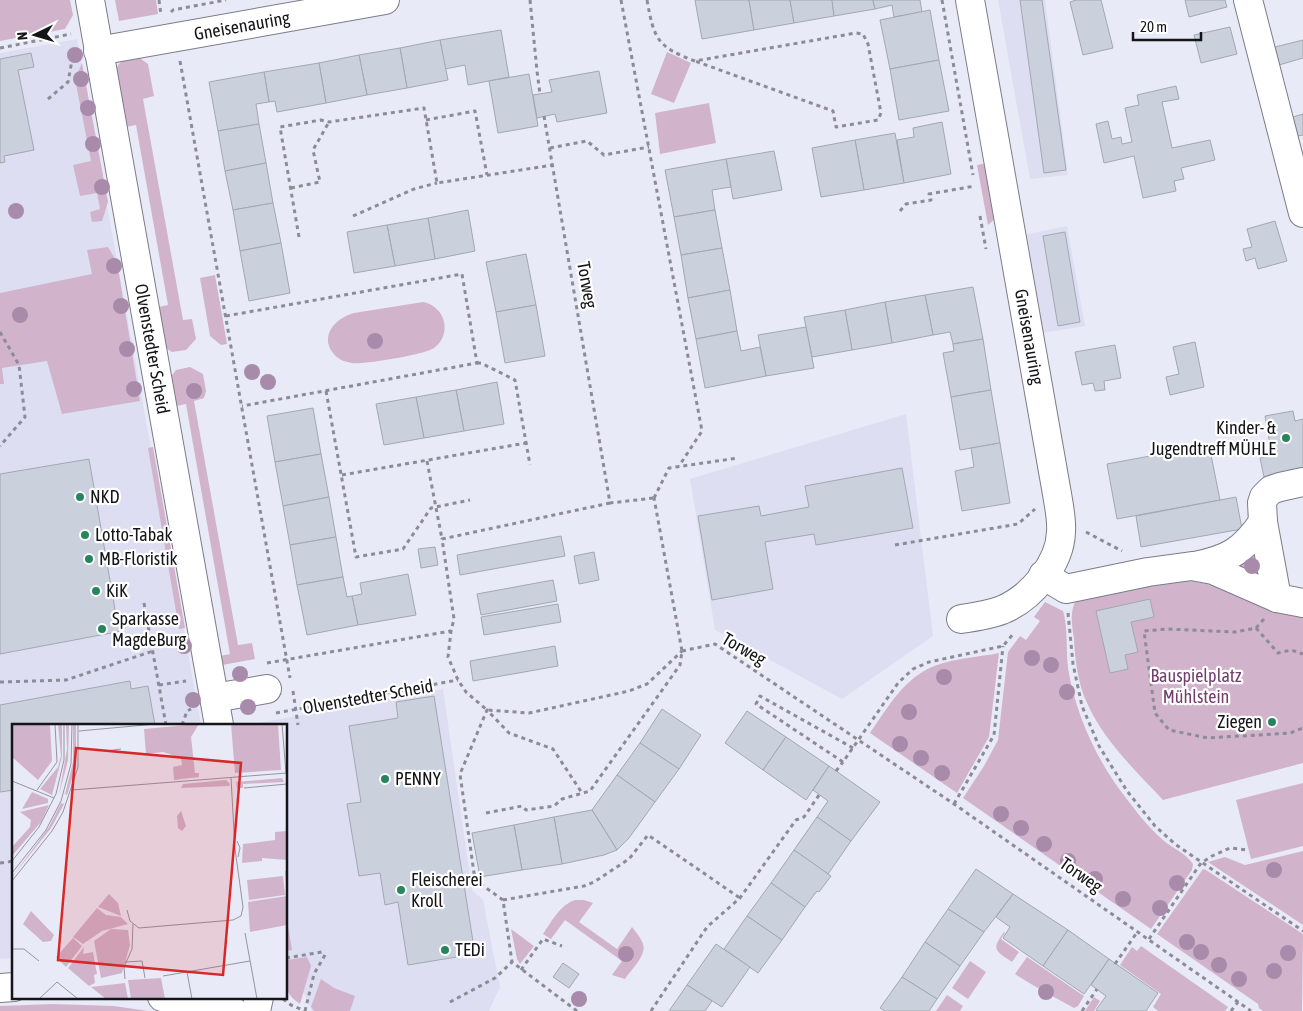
<svg xmlns="http://www.w3.org/2000/svg" width="1303" height="1011" font-family="'Asap Condensed',sans-serif">
<rect width="100%" height="100%" fill="#e9eaf7"/>
<g fill="#dddef2">
<path d="M998 0H1045L1068 175 1030 179Z"/>
<path d="M77 39 201 725H14V958L0 959V53Z"/>
<path d="M1067 226 1085 326 1042 333 1024 235Z"/>
<path d="M906 414 933 636 842 699 715 630 690 479Z"/>
<path d="M443 689 472 890 483 900 500 987 489 1011H312L286 954V725H247Z"/>
</g>
<g fill="#d1b4cc">
<path d="M0 0H70L73 15 65 29 0 41Z"/>
<path d="M115 0H156L158 14 119 21Z"/>
<path d="M667 52 691 63 674 103 651 94Z"/>
<path d="M134 54 148 64 154 96 143 99 183 320 192 319 196 339 186 350 172 352 161 345 154 308 168 305 136 125 121 128 115 71C119 63 124 56 134 54Z"/>
<path d="M82 63 108 202 102 221 92 222 90 212 100 209 97 193 80 196 73 165 91 161 75 79Z"/>
<path d="M709 103 716 143 660 154 655 113Z"/>
<path d="M988 163 998 216 988 225 977 165Z"/>
<path d="M108 247 117 262 140 401 62 414 47 361 2 368 4 384H0V293L92 274 87 250Z"/>
<path d="M215 275 227 344 221 345 210 336 200 278Z"/>
<path d="M423 302C445 306 453 334 434 348 427 354 363 365 352 363 345 362 337 359 333 353 319 335 337 317 354 313Z"/>
<path d="M190 367 203 374 206 391 204 398 194 401 238 645 252 643 255 659 217 666 215 657 230 654 186 404 172 407 167 382 176 370Z"/>
<path d="M153 447 185 628 179 629 148 448Z"/>
<path d="M1262 543 1268 585 1233 568Z"/>
<path d="M1170 577 1207 584 1276 605 1303 609V763L1163 800C1135 770 1104 741 1087 703 1078 684 1075 660 1074 639 1072 625 1069 611 1077 598Z"/>
<path d="M1045 602 1063 611C1068 626 1066 651 1068 668 1075 712 1096 759 1123 794 1135 810 1148 827 1163 840 1172 848 1187 854 1193 864L1192 870 1151 929 963 798 984 766 998 740 1008 652 1020 636 1026 640 1040 621 1034 617Z"/>
<path d="M999 653 989 737 957 793 870 733C888 707 905 676 937 665 956 658 979 657 999 653Z"/>
<path d="M1303 783V846L1251 859 1236 800Z"/>
<path d="M1303 851V925L1208 862 1225 857 1245 865Z"/>
<path d="M1203 869 1206 870 1303 934 1302 1011H1263L1259 1008 1258 1004 1157 934Z"/>
<path d="M575 900H584L593 903 579 922 617 949 632 927C636 932 641 938 643 944 647 955 631 970 625 979L612 975 622 961 565 920 551 939 543 934C552 921 560 905 575 900Z"/>
<path d="M286 914 292 950 286 951Z"/>
<path d="M511 929 534 946 520 964 517 959Z"/>
<path d="M1004 932 1005 933 1001 939 1019 952 1012 962C995 950 991 950 1004 932Z"/>
<path d="M1141 946 1228 1007 1225 1011H1158L1153 1007 1161 994 1120 965 1132 947 1137 951Z"/>
<path d="M307 957 311 966 300 1004C281 991 286 981 286 960Z"/>
<path d="M1027 957 1084 996 1078 1006 1074 1008C1054 997 1035 987 1015 974Z"/>
<path d="M970 961 986 972 968 999 952 988Z"/>
<path d="M321 979 334 988 355 996 350 1011H314L311 1007Z"/>
<path d="M947 995 963 1006 960 1011H936Z"/>
<path d="M1094 997 1100 1001 1094 1011H1085Z"/>
<path d="M53 1004 114 1006 148 1011H0V1006Z"/>
</g>
<g fill="#cad1dc" stroke="#a1a8b2">
<path d="M695 0H749L754 30 702 39Z"/>
<path d="M749 0H790L794 23 754 30Z"/>
<path d="M790 0H832L834 16 794 23Z"/>
<path d="M832 0H873L875 9 834 16Z"/>
<path d="M873 0H920L922 12 894 17 892 5 875 9Z"/>
<path d="M1020 0H1042L1066 170 1044 173Z"/>
<path d="M1076 0H1101L1113 48 1083 55 1070 2Z"/>
<path d="M1185 0H1225L1227 7 1189 17Z"/>
<path d="M930 10 939 60 890 69 880 20Z"/>
<path d="M1230 27 1237 54 1201 63 1194 35Z"/>
<path d="M501 30 509 77 468 85 465 65 445 69 440 40Z"/>
<path d="M440 40 448 80 407 88 400 48Z"/>
<path d="M1303 40V58L1279 65 1275 47Z"/>
<path d="M400 48 407 88 367 95 359 55Z"/>
<path d="M31 53 34 67 18 70 34 150 4 156 5 162 0 163V59Z"/>
<path d="M359 55 367 95 326 103 319 63Z"/>
<path d="M939 60 949 111 899 120 890 69Z"/>
<path d="M319 63 326 103 277 112 275 101 269 102 264 72Z"/>
<path d="M599 71 607 113 557 122 555 114 537 118 533 95 552 92 549 80Z"/>
<path d="M264 72 269 102 256 104 259 124 218 131 209 82Z"/>
<path d="M529 74 538 126 498 133 489 81Z"/>
<path d="M1176 86 1179 99 1162 102 1172 148 1210 140 1215 160 1181 168 1184 179 1174 181 1176 191 1143 198 1134 156 1104 163 1096 124 1108 121 1112 139 1121 137 1122 144 1132 142 1125 108 1139 105 1137 95Z"/>
<path d="M1303 114V135L1298 136 1293 117Z"/>
<path d="M942 122 951 174 904 183 897 140 914 137 913 128Z"/>
<path d="M259 124 266 163 225 171 218 131Z"/>
<path d="M895 133 904 183 864 190 855 140Z"/>
<path d="M855 140 864 190 821 197 812 148Z"/>
<path d="M774 151 782 190 733 199 726 159Z"/>
<path d="M726 159 731 187 712 190 715 210 674 217 665 170Z"/>
<path d="M266 163 273 203 233 210 225 171Z"/>
<path d="M273 203 281 243 240 251 233 210Z"/>
<path d="M468 210 475 251 435 259 428 218Z"/>
<path d="M715 210 722 248 681 255 674 217Z"/>
<path d="M428 218 435 259 395 266 387 225Z"/>
<path d="M1275 221 1287 261 1258 269 1255 258 1246 261 1243 249 1252 247 1247 229Z"/>
<path d="M387 225 395 266 354 273 347 232Z"/>
<path d="M1065 232 1080 322 1058 326 1043 236Z"/>
<path d="M281 243 290 293 249 301 240 251Z"/>
<path d="M722 248 730 290 688 298 681 255Z"/>
<path d="M526 254 536 305 496 312 486 262Z"/>
<path d="M973 287 983 339 953 344 950 332 933 335 925 295Z"/>
<path d="M730 290 737 331 696 339 688 298Z"/>
<path d="M925 295 933 335 892 343 885 302Z"/>
<path d="M885 302 892 343 852 350 845 310Z"/>
<path d="M536 305 545 356 505 363 496 312Z"/>
<path d="M845 310 852 350 812 357 804 317Z"/>
<path d="M806 327 814 368 766 376 758 335Z"/>
<path d="M737 331 741 351 760 347 766 376 705 388 696 339Z"/>
<path d="M983 339 991 390 951 397 943 353 954 351 953 344Z"/>
<path d="M1195 342 1204 387 1170 395 1166 377 1179 374 1173 347Z"/>
<path d="M1115 345 1121 378 1104 381 1105 390 1095 391 1093 383 1082 385 1075 352Z"/>
<path d="M497 382 504 424 464 431 456 390Z"/>
<path d="M456 390 464 431 424 438 416 397Z"/>
<path d="M991 390 1000 443 960 450 951 397Z"/>
<path d="M416 397 424 438 384 445 376 404Z"/>
<path d="M313 408 321 454 275 462 267 416Z"/>
<path d="M1293 411 1295 421 1303 419V470L1264 477 1260 458 1272 456 1265 416Z"/>
<path d="M1000 443 1010 503 962 511 955 471 974 467 971 448Z"/>
<path d="M1209 445 1220 500 1117 519 1107 464Z"/>
<path d="M321 454 329 497 283 506 275 462Z"/>
<path d="M89 459 116 615H120L122 631 0 654V474Z"/>
<path d="M902 468 913 528 816 545 814 534 765 542 773 589 712 600 698 516 759 506 761 516 809 507 805 486Z"/>
<path d="M329 497 336 537 290 545 283 506Z"/>
<path d="M1236 497 1242 529 1141 547 1136 516Z"/>
<path d="M561 536 565 556 460 575 457 555Z"/>
<path d="M336 537 343 577 297 585 290 545Z"/>
<path d="M435 547 438 565 421 568 418 549Z"/>
<path d="M594 552 599 580 579 584 574 556Z"/>
<path d="M408 574 416 615 358 625 352 596 362 594 360 583Z"/>
<path d="M343 577 347 597 352 596 358 625 307 635 297 585Z"/>
<path d="M553 580 557 601 481 615 477 594Z"/>
<path d="M1150 599 1154 617 1131 622 1138 652 1125 655 1128 669 1110 673 1096 611Z"/>
<path d="M558 604 561 622 484 635 481 617Z"/>
<path d="M555 646 558 666 473 681 470 661Z"/>
<path d="M130 681 131 689 148 686 155 725H14V790L0 792V705Z"/>
<path d="M434 696 475 954 408 965 398 902 385 905 380 873 359 876 347 804 361 802 349 726 398 718 396 702Z"/>
<path d="M662 709 701 735 679 769 640 743Z"/>
<path d="M747 711 786 737 763 770 725 743Z"/>
<path d="M786 737 829 766 806 800 763 770Z"/>
<path d="M640 743 679 769 655 802 617 775Z"/>
<path d="M829 766 880 802 851 841 817 817 828 801 813 790Z"/>
<path d="M617 775 655 802 629 838 617 850 592 810Z"/>
<path d="M592 810 617 850 604 855 562 864 554 817Z"/>
<path d="M554 817 562 864 522 870 514 825Z"/>
<path d="M817 817 851 841 828 874 794 850Z"/>
<path d="M514 825 522 870 480 877 472 833Z"/>
<path d="M794 850 831 876 819 892 817 891 805 907 771 883Z"/>
<path d="M976 869 1013 894 984 932 948 909Z"/>
<path d="M771 883 805 907 782 940 747 916Z"/>
<path d="M1013 894 1068 930 1043 966 1003 938 1010 927 996 917Z"/>
<path d="M948 909 984 932 960 966 925 942Z"/>
<path d="M747 916 782 940 758 973 724 949Z"/>
<path d="M1068 930 1109 959 1084 994 1043 966Z"/>
<path d="M925 942 960 966 937 999 902 977Z"/>
<path d="M716 944 750 967 722 1007 687 985Z"/>
<path d="M1109 959 1158 993 1146 1011H1098L1096 1010 1106 996 1091 985Z"/>
<path d="M563 963 579 974 569 988 553 977Z"/>
<path d="M902 977 937 999 929 1011H885L880 1008Z"/>
<path d="M687 985 712 1001 705 1011H669Z"/>
</g>
<g fill="none" stroke-linecap="round" stroke-linejoin="round">
<defs>
<g id="minor">
<path d="M90 0 219 725"/>
<path d="M1248 0 1303 213"/>
<path d="M98 51 385 0"/>
<path d="M1195 566C1229 559 1243 551 1263 522"/>
<path d="M1043 575 1066 589 1148 572 1192 566 1213 570 1277 598 1303 603"/>
<path d="M1277 598 1263 522 1262 503 1264 497 1271 490 1280 487 1303 482"/>
<path d="M961 619C975 617 989 615 1002 610 1031 598 1060 564 1061 532 1062 520 1059 506 1057 494L970 0"/>
<path d="M214 698 267 689"/>
<path d="M0 988 14 987"/>
<path d="M162 997 233 1011"/>
<path d="M256 1011 259 997"/>
</g>
</defs>
<use href="#minor" stroke="#7c7c88" stroke-width="30"/>
<g stroke="#8b8c95" stroke-width="3" stroke-dasharray="4 4" stroke-linecap="butt">
<path d="M159 0 161 15"/>
<path d="M530 0 537 71 540 94"/>
<path d="M621 0 702 431 679 466"/>
<path d="M647 0C654 39 657 47 695 61L856 33 863 34 868 44 881 113 878 120 836 127 833 111 695 61"/>
<path d="M942 0 973 175"/>
<path d="M171 12 173 10 226 0"/>
<path d="M0 48 71 34"/>
<path d="M180 61 290 678"/>
<path d="M48 99 68 82 73 55"/>
<path d="M544 116 610 503 654 498"/>
<path d="M426 120 475 111 487 175"/>
<path d="M550 148 587 141 604 155 649 147"/>
<path d="M291 188 320 182 313 150 329 122"/>
<path d="M900 211 906 204 931 200 929 194 975 186"/>
<path d="M353 216 414 189 437 183"/>
<path d="M980 216 986 249"/>
<path d="M299 237 280 127 321 120 329 122 424 108 437 183 553 165"/>
<path d="M226 316 462 274 477 363 242 406"/>
<path d="M0 332 19 365 25 417 0 446"/>
<path d="M477 363H481L515 380 530 465"/>
<path d="M326 391 356 557 403 549 431 508 470 500"/>
<path d="M427 461 442 539"/>
<path d="M342 475 526 443"/>
<path d="M654 498 669 468 738 458"/>
<path d="M610 503 442 539 454 619 451 631 448 657 458 680 466 692 487 710 529 713 629 691 647 684 682 651"/>
<path d="M1086 532 1122 551"/>
<path d="M895 545 1018 524 1035 509"/>
<path d="M144 603 166 725"/>
<path d="M1068 613 1073 664 1082 706 1099 746 1127 791 1155 826 1175 844 1303 931"/>
<path d="M1264 619 1256 628 1235 632 1167 629 1144 631 1155 713 1169 730 1208 738 1290 733 1303 728"/>
<path d="M1256 628 1278 653 1291 650 1303 654"/>
<path d="M682 651 715 644 954 804 1251 1011"/>
<path d="M267 663 451 631"/>
<path d="M0 682 66 680 153 651"/>
<path d="M159 685 186 681"/>
<path d="M293 691 298 725"/>
<path d="M276 713 458 680"/>
<path d="M182 725 187 711 191 709"/>
<path d="M853 748 760 696 756 704 843 762 898 683 913 669 929 662 1003 646 1014 633"/>
<path d="M836 771 843 762"/>
<path d="M954 804 994 735 1003 646"/>
<path d="M486 813 522 806 526 810 554 806 562 799 590 791 680 665 682 651 654 498"/>
<path d="M0 863 14 861"/>
<path d="M503 900 584 886 594 882 629 859 648 835 740 898"/>
<path d="M1149 939 1201 863 1212 856 1230 848 1248 850"/>
<path d="M286 958 322 952"/>
<path d="M1115 964 1138 931"/>
<path d="M521 970 543 939 562 946"/>
<path d="M283 999 291 1005 305 1011"/>
<path d="M450 1002 495 978 512 962"/>
<path d="M305 1011 314 974 325 955"/>
<path d="M577 1011 512 962 503 900 475 880 460 774 487 710 509 733 553 749 582 793"/>
<path d="M651 1011 707 927 740 898 796 820 804 817 819 795"/>
<path d="M1082 1011 1097 989"/>
<path d="M1231 1011 1238 1002"/>
</g>
<use href="#minor" stroke="#fff" stroke-width="28"/>
</g>
<g fill="#a88bab">
<circle cx="75" cy="55" r="8"/>
<circle cx="81" cy="79" r="8"/>
<circle cx="88" cy="108" r="8"/>
<circle cx="93" cy="144" r="8"/>
<circle cx="102" cy="187" r="8"/>
<circle cx="16" cy="211" r="8"/>
<circle cx="114" cy="266" r="8"/>
<circle cx="121" cy="306" r="8"/>
<circle cx="20" cy="315" r="8"/>
<circle cx="375" cy="341" r="8"/>
<circle cx="127" cy="349" r="8"/>
<circle cx="252" cy="372" r="8"/>
<circle cx="268" cy="382" r="8"/>
<circle cx="134" cy="389" r="8"/>
<circle cx="194" cy="391" r="8"/>
<circle cx="1252" cy="566" r="8"/>
<circle cx="184" cy="646" r="8"/>
<circle cx="1032" cy="658" r="8"/>
<circle cx="1051" cy="665" r="8"/>
<circle cx="240" cy="674" r="8"/>
<circle cx="944" cy="677" r="8"/>
<circle cx="1067" cy="692" r="8"/>
<circle cx="193" cy="700" r="8"/>
<circle cx="248" cy="707" r="8"/>
<circle cx="909" cy="712" r="8"/>
<circle cx="900" cy="744" r="8"/>
<circle cx="921" cy="758" r="8"/>
<circle cx="942" cy="773" r="8"/>
<circle cx="1001" cy="814" r="8"/>
<circle cx="1021" cy="828" r="8"/>
<circle cx="1044" cy="844" r="8"/>
<circle cx="1068" cy="861" r="8"/>
<circle cx="1274" cy="870" r="8"/>
<circle cx="1095" cy="879" r="8"/>
<circle cx="1177" cy="883" r="8"/>
<circle cx="1123" cy="899" r="8"/>
<circle cx="1160" cy="908" r="8"/>
<circle cx="1187" cy="942" r="8"/>
<circle cx="1201" cy="952" r="8"/>
<circle cx="1288" cy="953" r="8"/>
<circle cx="626" cy="954" r="8"/>
<circle cx="1219" cy="965" r="8"/>
<circle cx="1274" cy="971" r="8"/>
<circle cx="1239" cy="979" r="8"/>
<circle cx="1046" cy="992" r="8"/>
<circle cx="579" cy="999" r="8"/>
</g>
<g fill="#26855d" stroke="#fff" stroke-width="2">
<circle cx="1286" cy="438" r="5"/>
<circle cx="80" cy="497" r="5"/>
<circle cx="85" cy="535" r="5"/>
<circle cx="89" cy="559" r="5"/>
<circle cx="96" cy="591" r="5"/>
<circle cx="102" cy="629" r="5"/>
<circle cx="1272" cy="722" r="5"/>
<circle cx="385" cy="779" r="5"/>
<circle cx="401" cy="890" r="5"/>
<circle cx="445" cy="950" r="5"/>
</g>
<g text-anchor="middle" stroke-width="4.5" stroke-linejoin="round" paint-order="stroke">
<g font-size="18" fill="#151519" stroke="#fff">
<text transform="translate(242 26) rotate(-10)" y="6">Gneisenauring</text>
<text transform="translate(587 285) rotate(80)" y="6">Torweg</text>
<text transform="translate(1029 337) rotate(80)" y="6">Gneisenauring</text>
<text transform="translate(152 349) rotate(80)" y="6">Olvenstedter Scheid</text>
<text transform="translate(744 649) rotate(30)" y="6">Torweg</text>
<text transform="translate(368 697) rotate(-10)" y="6">Olvenstedter Scheid</text>
<text transform="translate(1081 875) rotate(35)" y="6">Torweg</text>
</g>
<g font-size="18" fill="#151519" stroke="#fff" text-anchor="start">
<text x="1276" y="434" text-anchor="end">Kinder- &amp;<tspan x="1276" dy="21">Jugendtreff MÜHLE</tspan></text>
<text x="90" y="503">NKD</text>
<text x="95" y="541">Lotto-Tabak</text>
<text x="99" y="565">MB-Floristik</text>
<text x="106" y="597">KiK</text>
<text x="112" y="625">Sparkasse<tspan x="112" dy="21">MagdeBurg</tspan></text>
<text x="1262" y="728" text-anchor="end">Ziegen</text>
<text x="395" y="785">PENNY</text>
<text x="411" y="886">Fleischerei<tspan x="411" dy="21">Kroll</tspan></text>
<text x="455" y="956">TEDi</text>
</g>
<g font-size="18" fill="#733d6c" stroke="#fff">
<text x="1196" y="682">Bauspielplatz<tspan x="1196" dy="21">Mühlstein</tspan></text>
</g>
</g>
<g transform="translate(12 724)">
<rect width="275" height="275" fill="#e9eaf7"/>
<path d="M0 0H38L40 37 26 56 0 33ZM46 0H50V33L40 71 28 65 46 43 49 32ZM54 0H57L56 36 47 71 55 25ZM61 0H64V43L55 71 53 70 61 38ZM187 0 179 13 183 49H187V53L162 56 161 43 170 41 169 34 151 28 134 30 132 5ZM219 0H266L269 46 223 49ZM270 54 272 58 231 60V64H225L224 58ZM214 56 218 60 217 62 169 64 171 60ZM20 68 36 75V79L10 85ZM49 79 52 80 39 104 0 153 37 103ZM37 81 29 98 0 132V123L18 103 19 96 8 88ZM169 87 174 102 170 107 166 104 165 92ZM275 107V136L250 134V137L230 139 231 120 263 116V108ZM273 147H275V201L238 208 236 178 275 172ZM271 152 273 171 237 176 235 156ZM97 170 106 179 109 192 86 183ZM85 184 94 191 109 193 116 200 90 207 71 220 61 213ZM19 187 42 211 39 217 31 218 11 200ZM99 205 116 206 118 221 110 249 89 254 82 217ZM61 214 70 222 54 243 44 233ZM72 223 71 230 81 228 85 250 82 251 83 259 77 262 56 244ZM149 254 153 275H119L116 256ZM113 259 116 275H94L79 263Z" fill="#d1b4cc"/>
<path fill="none" stroke="#94959e" stroke-width="1" d="M270 0 274 49M67 7 144 0M94 27 109 25M0 57 42 74M232 64 275 60M25 66 45 38 43 0M60 66 275 49M225 117 228 124 226 133M0 137 27 103 44 70 52 36V0M0 149 34 106 49 77 59 40 60 0M0 157 40 107 51 88 66 43V0M115 186 118 197 127 204 221 196 229 192 231 183 223 125 219 54M233 209 245 275M0 225H12L27 237M113 238 130 237 133 254M175 248 180 275M151 252 238 237M113 255 112 243 120 225 121 200M27 275 45 258 66 275"/>
<path fill="#d62828" fill-opacity="0.15" stroke="#d62828" stroke-width="2.5" d="M64 24 229 39 211 251 46 236Z"/>
<rect width="275" height="275" fill="none" stroke="#151519" stroke-width="2.5"/>
</g>
<g transform="translate(35 35) rotate(265)" stroke="#ffffff" stroke-width="4" paint-order="stroke">
<path d="M0-4L9 19L0 12L-9 19Z" fill="#151519"/>
<text y="-8" font-size="14" font-weight="bold" text-anchor="middle" fill="#151519">N</text>
</g>
<path d="M1133 32v8h68v-8" fill="none" stroke="#151519" stroke-width="2.5"/>
<text x="1140" y="32" font-size="15" fill="#151519" stroke="#ffffff" stroke-width="4" paint-order="stroke">20 m</text>
</svg>
